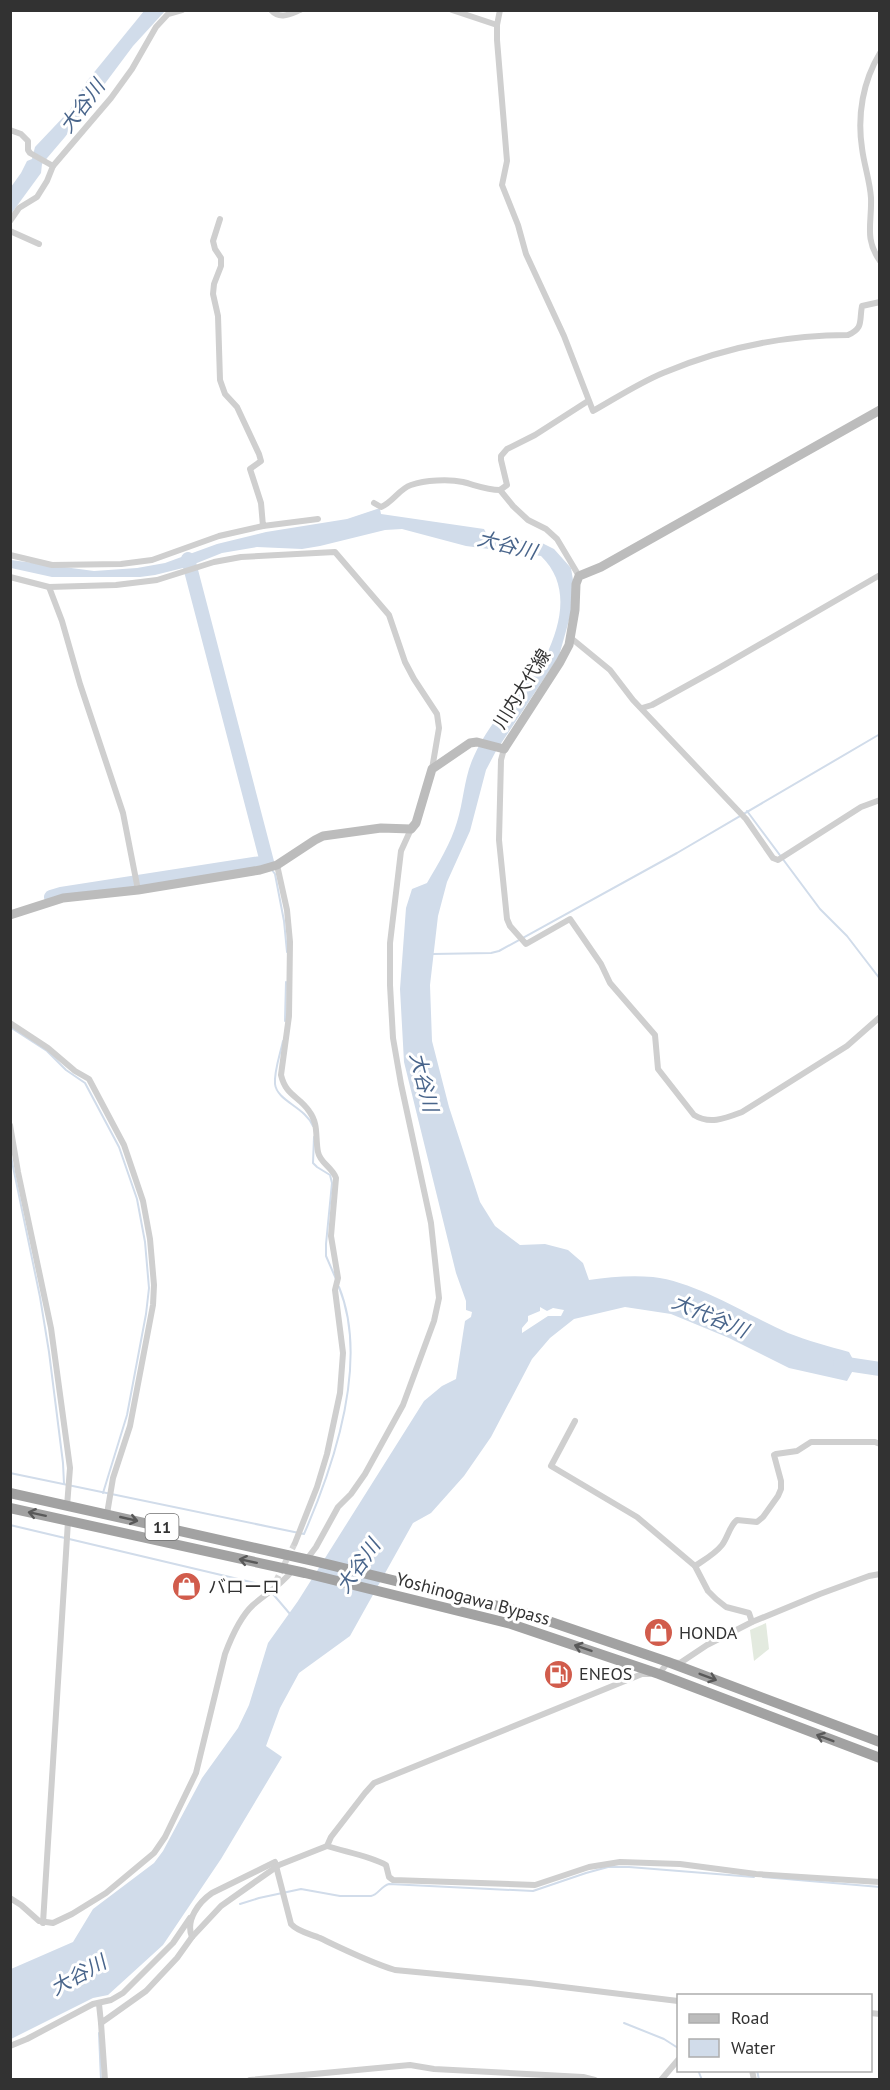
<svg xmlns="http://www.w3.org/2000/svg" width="890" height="2090" font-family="'PT Sans','Noto Sans JP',sans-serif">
<rect width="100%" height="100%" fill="#fff"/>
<path fill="#e3eadf" d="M766 1623 769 1649 754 1661 750 1630Z"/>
<g fill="#d1dcea" fill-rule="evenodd">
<path d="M144 11H165L133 46 65 137 42 164 41 173 11 214V187L21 173 27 161 32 159 35 147 70 110 87 81Z"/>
<path d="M377 509H380L381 514 484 529 488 537 540 542 554 549 571 568 573 580 571 613 559 656 496 751 486 770 470 831 447 882 438 916 430 985 432 1041 449 1107 480 1202 495 1226 520 1245 545 1244 568 1250 583 1263 589 1280C610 1277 631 1275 653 1277 697 1282 747 1315 788 1333 808 1341 828 1346 849 1352L856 1365 847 1381 789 1368 729 1338 671 1314 625 1307 574 1319 550 1338 532 1359 491 1437 464 1476 431 1513 413 1523 350 1636 299 1673 280 1708 266 1746 282 1757 221 1859 163 1945 108 1995 93 1998 11 2039V1969L73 1942 93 1909 154 1863 163 1851 202 1778 238 1728 249 1705 268 1643 298 1601 424 1401 442 1386 456 1379 465 1321 471 1317 472 1312 466 1310V1301L456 1273 404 1062 400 989 406 908 412 889 427 883C438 864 451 843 457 822 464 800 464 777 474 756 486 728 510 702 529 678 534 671 542 664 546 656 562 622 570 584 541 556L466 546 402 529 385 530 320 546 302 549 257 547 222 553 187 567 155 575 140 577H52L11 568V560L94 571 137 568 165 563 217 544 266 532 347 519ZM540 1307 547 1311 553 1308 564 1310 561 1316H548L522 1333V1328L528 1321V1316L540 1311Z"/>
</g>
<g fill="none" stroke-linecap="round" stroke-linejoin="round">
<g stroke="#d1dcea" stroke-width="2">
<path d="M747 811 820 909 847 936 880 979"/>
<path d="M272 870 275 874 284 921 287 952"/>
<path d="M433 954 491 953 499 951 677 853 880 734"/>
<path d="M285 1021 286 982"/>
<path d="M10 1027 47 1051 66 1070 85 1083 119 1147 137 1199 145 1242 149 1288 146 1314 127 1415 103 1493"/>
<path d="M283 1041C280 1055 274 1071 275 1084 277 1101 305 1107 313 1126"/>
<path d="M314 1137 313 1163 317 1167 330 1175 332 1183 326 1244V1256L336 1279"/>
<path d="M10 1152 40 1297 49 1352 63 1463 64 1484"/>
<path d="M10 1473 304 1534C334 1465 369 1361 339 1287"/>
<path d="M10 1525 255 1583 267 1587 290 1614"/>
<path d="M763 1877 880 1887"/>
<path d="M240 1904 259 1898 301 1889 340 1896H371C378 1895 381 1886 389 1884L533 1891 586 1873 608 1867H629L754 1877"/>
<path d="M624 2023 664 2039 678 2048"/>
<path d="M99 2033 101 2080"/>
<path d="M698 2070 702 2080"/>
<path d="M757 2070 759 2080"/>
</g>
<g stroke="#d1dcea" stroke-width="14">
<path d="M51 897 61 894 267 862 188 559"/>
<path d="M840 1363 880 1369"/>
</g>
<path stroke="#d6d6d6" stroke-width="6" stroke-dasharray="6 3" stroke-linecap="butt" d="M276 1581 295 1543"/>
<g stroke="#cfcfcf" stroke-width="6">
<path d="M271 10C280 20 290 14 300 10"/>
<path d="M452 10 497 25"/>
<path d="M500 10 497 25V40L507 161 502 185 518 225 526 254 564 336 593 411C616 398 639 383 663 373 722 348 785 335 848 335 864 328 859 321 862 306L880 302"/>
<path d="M880 53C863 81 857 115 862 148 864 165 870 181 871 198 872 224 864 238 880 261"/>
<path d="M10 130 21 134 28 141V150L30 153 53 166"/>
<path d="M220 219 213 241 215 249 221 258V266L214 284 213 294 218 316 220 380 225 394 237 407 259 454 261 461 250 469 261 503 263 526 318 519"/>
<path d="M10 221 19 208 37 197 47 181 53 166 111 98 132 69 156 27 168 14 182 10"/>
<path d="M10 231 39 244"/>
<path d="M500 490 513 506 528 520 546 529 557 539 579 576"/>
<path d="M374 503 381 507C393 502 399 489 411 485 425 480 449 479 463 482 475 485 487 490 500 490L507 485 501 460V456L507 449 535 435 588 401"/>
<path d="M10 555 52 565 121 564 152 560 219 536 263 526"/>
<path d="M10 577 49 587 116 585 157 580 214 562 241 557 335 552 389 615 405 662 414 679 437 714 439 728 432 769"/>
<path d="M49 587 62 621 80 684 123 813 138 890"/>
<path d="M571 638 610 670 633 700 746 819 773 858 778 860 861 807 880 800"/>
<path d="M642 708 652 705 719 668 880 575"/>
<path d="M504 749 501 760 499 840 507 919 510 926 526 944 570 919 601 964 610 983 655 1035 658 1069 694 1115C710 1125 726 1118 742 1112L847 1046 880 1017"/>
<path d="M277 865 287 910 290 942 289 1016 281 1075C286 1096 299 1096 309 1111 319 1124 315 1137 318 1152 320 1163 332 1167 336 1178L331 1236 338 1278 335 1290 343 1353 340 1393 327 1454 317 1487 295 1543"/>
<path d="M10 1023 48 1048 75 1071 89 1079 124 1145 143 1201 150 1239 154 1285 153 1305 130 1426 113 1478 107 1514"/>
<path d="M10 1125 18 1172 51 1328 70 1468 67 1506"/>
<path d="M575 1421 551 1466 637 1517 695 1566 708 1591 716 1599 726 1607 749 1613 752 1622"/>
<path d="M307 1559 316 1547 338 1507 351 1494 365 1474 403 1405 434 1321 439 1298 431 1223 401 1084 393 1038 390 985V943L401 851 411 829"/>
<path d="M695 1566C704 1560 715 1554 722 1545 728 1537 730 1525 737 1520L757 1522 763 1517 778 1496 781 1489V1481L774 1455 776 1454 797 1451 811 1442H875L880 1444"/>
<path d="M659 1674 668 1662 680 1663 707 1645 752 1622 820 1594 869 1576 880 1574"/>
<path d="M327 1846C346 1852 370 1856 386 1865L389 1877 393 1880 535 1885 589 1867 620 1862 680 1864 756 1874 880 1882"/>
<path d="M10 1898 21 1905 39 1921 53 1923 72 1914 106 1893 154 1853 165 1837 196 1773 225 1654C231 1638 240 1617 253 1605 267 1593 281 1585 292 1571"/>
<path d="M43 1923 68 1521"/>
<path d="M192 1937C185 1920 199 1902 212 1893L275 1862 291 1924C298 1932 311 1934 320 1938 345 1950 369 1962 395 1970L530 1983 678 2001"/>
<path d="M99 2004 101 2023 146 1991 177 1958 192 1937 221 1906 279 1865 327 1846 331 1837 365 1793 374 1783 642 1674H649"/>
<path d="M870 2013 880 2014"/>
<path d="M101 2023 105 2080"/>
<path d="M10 2046 27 2039 93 2004 111 2000 123 1993 173 1943 190 1918"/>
<path d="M752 2070 754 2080"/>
<path d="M250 2080 410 2065 434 2069 583 2077 595 2080"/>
<path d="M661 2080 678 2060"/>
</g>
<path stroke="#bcbcbc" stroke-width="9" d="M10 915 63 898 138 890 260 870 277 865 315 840 323 836 381 828 411 829 416 823 432 769 470 743 477 742 504 749 560 662 569 645 575 610 576 584 579 576 601 567 880 410"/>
<g stroke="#a2a2a2" stroke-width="10">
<path d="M10 1493 314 1561 519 1611 668 1662 880 1742"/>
<path d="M10 1508 305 1573 511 1624 659 1674 880 1758"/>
</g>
</g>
<defs><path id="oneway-shaft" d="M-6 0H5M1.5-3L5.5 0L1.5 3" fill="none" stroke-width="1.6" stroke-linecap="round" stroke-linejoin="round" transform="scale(1.5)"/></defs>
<g stroke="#595959">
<use href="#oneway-shaft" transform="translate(37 1514) rotate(-168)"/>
<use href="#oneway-shaft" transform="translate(129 1519) rotate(13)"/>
<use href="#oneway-shaft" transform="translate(248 1561) rotate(-168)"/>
<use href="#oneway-shaft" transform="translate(583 1648) rotate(-161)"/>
<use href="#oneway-shaft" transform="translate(708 1677) rotate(21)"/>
<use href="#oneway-shaft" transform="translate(825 1738) rotate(-159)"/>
</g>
<defs>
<symbol id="shop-disc" viewBox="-11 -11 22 22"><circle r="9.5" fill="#d15c4c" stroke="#fff"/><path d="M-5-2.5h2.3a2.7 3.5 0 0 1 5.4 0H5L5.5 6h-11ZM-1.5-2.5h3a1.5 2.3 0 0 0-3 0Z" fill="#fff"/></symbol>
<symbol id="fuel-disc" viewBox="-11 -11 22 22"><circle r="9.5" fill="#d15c4c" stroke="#fff"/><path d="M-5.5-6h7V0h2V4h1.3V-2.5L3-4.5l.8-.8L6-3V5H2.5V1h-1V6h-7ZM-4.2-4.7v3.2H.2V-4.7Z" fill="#fff"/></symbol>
</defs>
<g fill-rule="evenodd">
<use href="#shop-disc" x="170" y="1570" width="33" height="33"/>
<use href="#shop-disc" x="642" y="1616" width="33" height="33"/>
<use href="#fuel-disc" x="542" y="1658" width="33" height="33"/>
</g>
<g text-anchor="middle" stroke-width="6" stroke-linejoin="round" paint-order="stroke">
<rect fill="#fff" stroke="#707070" stroke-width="1.5" x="145.5" y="1514" width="33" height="26" rx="4.5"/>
<g font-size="16" font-weight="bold" fill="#323232">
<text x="162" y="1533">11</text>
</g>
<g font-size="18" fill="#323232" stroke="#fff">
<text transform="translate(522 689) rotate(-58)" y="6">川内大代線</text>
<text transform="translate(473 1599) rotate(15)" y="6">Yoshinogawa Bypass</text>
</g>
<g font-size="18" fill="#323232" stroke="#fff" text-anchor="start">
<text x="208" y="1593">バローロ</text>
<text x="679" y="1639">HONDA</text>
<text x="579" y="1680">ENEOS</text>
</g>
<g font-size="20" font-style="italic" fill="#49658b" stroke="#fff">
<text transform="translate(82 106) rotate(-53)" y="7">大谷川</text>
<text transform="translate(507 545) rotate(14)" y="7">大谷川</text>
<text transform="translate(424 1082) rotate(76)" y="7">大谷川</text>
<text transform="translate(710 1316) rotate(23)" y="7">大代谷川</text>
<text transform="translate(358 1566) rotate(-55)" y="7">大谷川</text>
<text transform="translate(78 1975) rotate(-29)" y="7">大谷川</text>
</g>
</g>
<rect width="890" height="2090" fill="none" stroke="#323232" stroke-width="24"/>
<rect x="677" y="1994" width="195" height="78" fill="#ffffff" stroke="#adadad" stroke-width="1.5"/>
<rect x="689" y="2014" width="30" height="9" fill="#bcbcbc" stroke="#adadad" stroke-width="1.5"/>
<text x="731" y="2024" font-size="18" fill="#323232">Road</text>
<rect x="689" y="2039" width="30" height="18" fill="#d1dcea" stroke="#adadad" stroke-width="1.5"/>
<text x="731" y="2054" font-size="18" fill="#323232">Water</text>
</svg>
